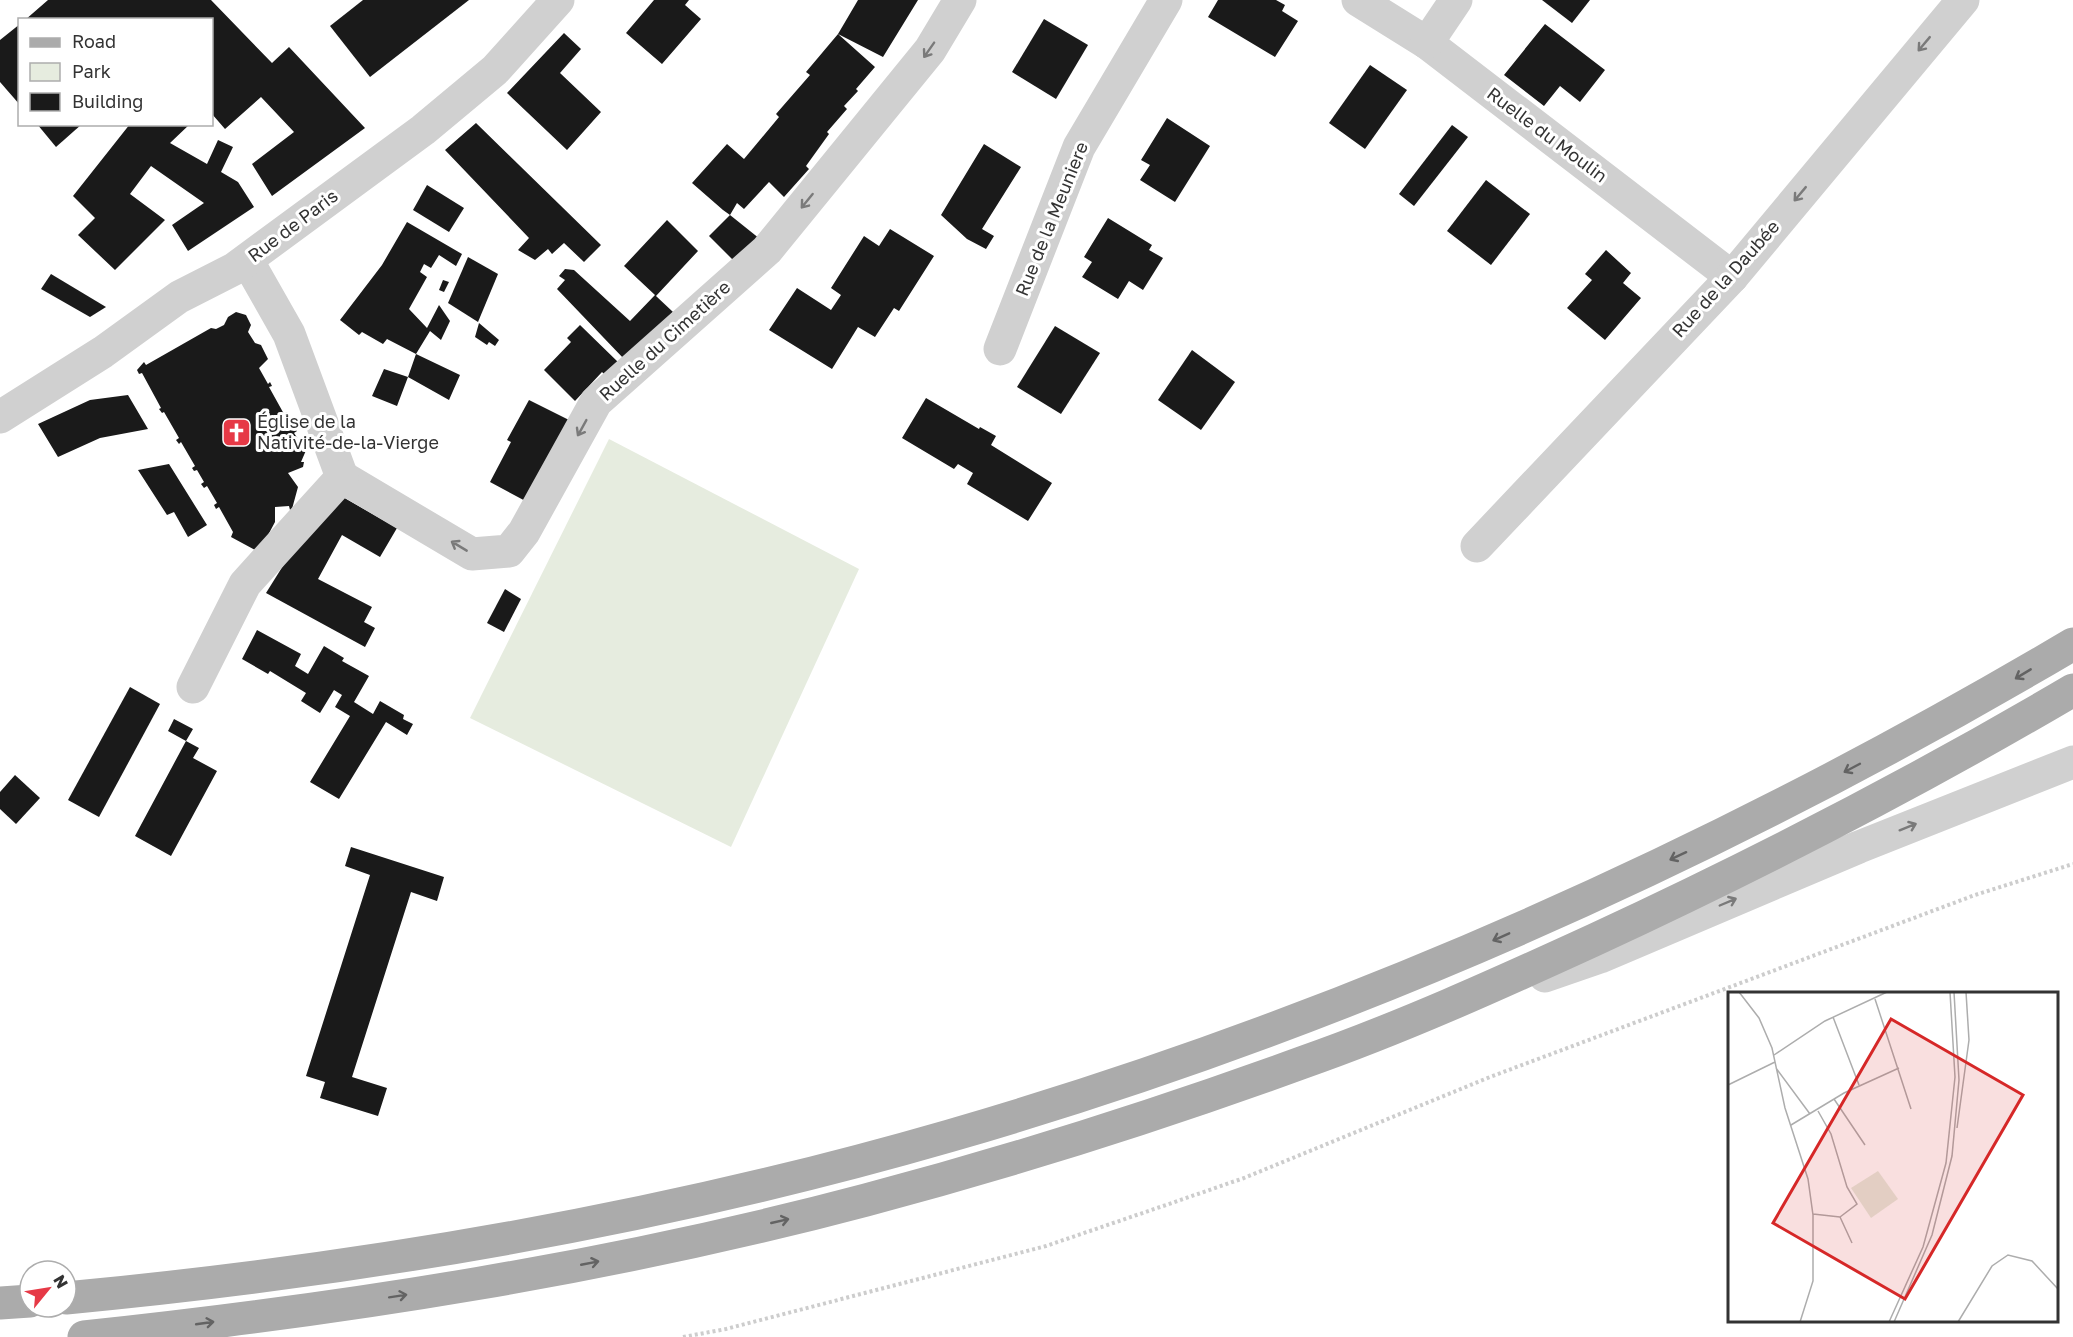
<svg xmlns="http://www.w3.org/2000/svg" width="2073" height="1337" font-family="'Golos Text',sans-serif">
<rect width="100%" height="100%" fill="#fff"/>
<path fill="#e6ecdf" d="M609 439 859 569 731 847 470 718Z"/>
<g fill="#1a1a1a">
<path d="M48 0H211L272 63 289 47 365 128 272 196 252 164 294 132 261 97 225 129 212 114V20H25Z"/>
<path d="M363 0H469L370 77 330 26Z"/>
<path d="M654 0H689L685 5 701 19 662 64 626 33Z"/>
<path d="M858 0H918L883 57 838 34 875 67 856 89 858 91 844 106 847 109 827 132 829 134 806 166 809 169 784 197 769 182 744 209 737 203 730 215 723 210 692 183 727 144 744 159 779 117 776 114 810 75 806 72 838 34Z"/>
<path d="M1218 0H1276L1285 5 1282 11 1298 21 1275 57 1208 17Z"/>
<path d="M1542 0H1590L1572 23Z"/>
<path d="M1044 19 1088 45 1056 99 1012 72Z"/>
<path d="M20 24V105L0 82V40Z"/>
<path d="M1545 24 1605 70 1580 102 1560 86 1544 106 1504 75Z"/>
<path d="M564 33 581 49 560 73 601 112 567 150 507 93Z"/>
<path d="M1370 65 1407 90 1365 149 1329 123Z"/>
<path d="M1167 118 1210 146 1175 202 1140 180 1150 165 1141 160Z"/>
<path d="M476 123 601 245 584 262 564 243 552 254 548 249 535 260 518 250 529 238 445 150Z"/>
<path d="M37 124H82L56 147Z"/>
<path d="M130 124H190L170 143 207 164 218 140 233 147 221 172 238 182 254 207 188 251 172 225 204 203 151 166 130 194 165 220 115 270 78 235 95 218 73 196Z"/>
<path d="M1452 125 1468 137 1414 206 1399 194Z"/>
<path d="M984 144 1021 167 982 229 994 236 986 249 967 239 941 215Z"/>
<path d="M1486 180 1530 214 1491 265 1447 231Z"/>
<path d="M427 185 464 208 449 232 413 210Z"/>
<path d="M730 215 760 239 734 261 709 236Z"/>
<path d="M1108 218 1152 245 1149 250 1163 258 1143 290 1129 281 1118 299 1082 277 1092 262 1084 257Z"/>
<path d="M667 220 698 251 656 296 673 312 625 360 557 289 565 280 559 276 565 269 574 270 630 321 655 295 624 266Z"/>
<path d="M407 222 462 254 456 266 439 255 431 268 424 264 420 272 427 277 409 309 427 328 439 305 450 321 441 340 430 331 416 354 387 339 383 344 362 332 359 335 340 320 382 265Z"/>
<path d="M890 229 934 256 899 311 894 308 875 337 858 327 832 369 769 330 797 288 831 310 841 295 831 288 864 236 879 246Z"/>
<path d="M1606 250 1631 273 1623 283 1641 298 1605 340 1567 308 1592 280 1585 274Z"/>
<path d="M468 257 498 274 478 322 448 303Z"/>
<path d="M51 274 106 307 90 317 41 289Z"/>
<path d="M443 280 449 282 444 292 439 290Z"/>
<path d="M236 312 246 315 251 325 248 332 255 343 261 345 268 359 259 368 268 384 270 382 272 386 269 387 284 414 287 412 289 416 286 418 292 429 295 427 297 431 294 433 302 445 304 444 307 448 301 462H304L303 467 288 473 298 487 292 509 290 510 289 506 275 507V522L259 552 231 537 233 532 219 507 216 509 214 505 217 503 207 486 204 488 201 484 204 482 197 470 194 471 192 468 195 466 181 442 179 444 176 440 179 438 164 412 162 413 159 409 161 408 142 373 139 374 137 370 144 362 146 365 211 328 216 329 224 325 228 317Z"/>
<path d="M479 323 499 340 495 346 489 342 487 345 475 337Z"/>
<path d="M580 325 619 363 606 376 602 372 575 401 544 370 571 342 567 338Z"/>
<path d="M1055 326 1100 353 1061 414 1017 387Z"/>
<path d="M1192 350 1235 382 1201 430 1158 400Z"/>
<path d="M416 354 460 375 449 400 408 377 397 406 372 396 384 369 408 377Z"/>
<path d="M128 395 148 429 100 438 58 457 38 424 90 400Z"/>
<path d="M926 398 979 429 980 427 996 436 991 445 1052 483 1028 521 967 484 973 473 958 464 954 469 902 438Z"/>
<path d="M529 400 573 422 531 504 490 482 511 442 507 440Z"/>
<path d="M169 464 207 525 188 537 174 512 167 515 138 470Z"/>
<path d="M341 496 397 528 380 557 342 535 318 579 372 607 364 622 375 628 365 647 266 593 286 561Z"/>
<path d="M505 589 521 599 504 632 487 623Z"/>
<path d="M257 630 301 654 295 666 308 674 324 646 344 658 342 661 369 676 354 702 373 714 380 701 404 715 403 719 413 724 407 735 386 722 339 799 310 782 350 716 335 707 342 695 334 690 320 713 301 701 306 693 270 671 268 674 242 659Z"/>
<path d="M130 687 160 704 99 817 68 800Z"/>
<path d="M174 719 193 729 186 741 199 748 193 758 217 771 171 856 135 836 186 741 168 731Z"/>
<path d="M15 775 40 798 16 824 0 809V792Z"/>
<path d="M351 847 444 877 437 901 411 892 352 1077 387 1088 378 1116 320 1098 325 1082 306 1076 370 875 345 866Z"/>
</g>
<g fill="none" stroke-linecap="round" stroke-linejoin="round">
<path stroke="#cdcdcd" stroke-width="4" stroke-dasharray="3 3" stroke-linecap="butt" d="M683 1337 726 1329 1046 1246 1166 1205 1244 1178 1490 1077 1754 978 1975 895 2073 864"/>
<g stroke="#d0d0d0" stroke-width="33">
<path d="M1358 0 1427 43 1732 277"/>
<path d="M1427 43 1456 0"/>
<path d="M247 260 289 334 342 477"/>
<path d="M1000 349 1079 147 1166 0"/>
<path d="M0 417 103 352 179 297 234 269 423 130 495 70 558 0"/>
<path d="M342 477 472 554 509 551 524 532 596 402 767 250 930 50 960 0"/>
<path d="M1477 546 1732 277 1963 0"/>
<path d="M193 687 245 584 342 477"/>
<path d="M1545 976 1600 957 1859 847 2073 762"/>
</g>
<g stroke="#ababab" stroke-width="33">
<path d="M66 1298C363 1270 662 1219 949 1136 1343 1022 1720 853 2073 644"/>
<path d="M0 1303 30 1301"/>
<path d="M84 1337C347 1309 610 1268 866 1200 1013 1161 1158 1115 1301 1063 1401 1028 1498 984 1594 940 1758 864 1917 782 2073 690"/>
</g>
</g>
<defs><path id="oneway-shaft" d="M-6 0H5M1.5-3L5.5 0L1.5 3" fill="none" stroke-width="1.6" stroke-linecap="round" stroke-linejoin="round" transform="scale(1.5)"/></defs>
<g stroke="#7a7a7a">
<use href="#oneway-shaft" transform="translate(1924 44) rotate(130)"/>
<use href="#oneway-shaft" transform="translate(929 50) rotate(125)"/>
<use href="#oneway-shaft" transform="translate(1800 194) rotate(130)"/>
<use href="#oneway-shaft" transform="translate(807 201) rotate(129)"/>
<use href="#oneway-shaft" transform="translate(582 428) rotate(119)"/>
<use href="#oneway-shaft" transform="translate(459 546) rotate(-149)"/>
<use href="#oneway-shaft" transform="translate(1908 827) rotate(-22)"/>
<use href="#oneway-shaft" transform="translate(1728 902) rotate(-23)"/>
</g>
<g stroke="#636363">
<use href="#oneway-shaft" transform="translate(2023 674) rotate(149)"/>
<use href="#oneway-shaft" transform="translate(1852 768) rotate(152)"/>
<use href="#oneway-shaft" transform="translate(1678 856) rotate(155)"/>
<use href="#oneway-shaft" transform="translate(1501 937) rotate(156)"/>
<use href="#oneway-shaft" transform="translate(780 1221) rotate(-13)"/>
<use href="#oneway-shaft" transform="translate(590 1263) rotate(-11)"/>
<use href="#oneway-shaft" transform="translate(398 1296) rotate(-9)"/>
<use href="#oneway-shaft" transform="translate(205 1323) rotate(-8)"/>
</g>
<defs>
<symbol id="church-square" viewBox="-11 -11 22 22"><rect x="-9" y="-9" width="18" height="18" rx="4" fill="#e63946" stroke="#fff"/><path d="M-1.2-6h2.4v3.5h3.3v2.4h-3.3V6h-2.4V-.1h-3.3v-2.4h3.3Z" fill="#fff"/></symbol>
</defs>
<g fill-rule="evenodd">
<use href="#church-square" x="220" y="416" width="33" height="33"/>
</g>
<g text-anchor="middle" stroke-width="6" stroke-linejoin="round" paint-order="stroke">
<g font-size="18" fill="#333" stroke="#fff">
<text transform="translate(1547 135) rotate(37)" y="6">Ruelle du Moulin</text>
<text transform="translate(1052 219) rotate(-68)" y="6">Rue de la Meuniere</text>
<text transform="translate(293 226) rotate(-37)" y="6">Rue de Paris</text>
<text transform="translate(1726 279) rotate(-48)" y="6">Rue de la Daubée</text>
<text transform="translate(665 341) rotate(-42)" y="6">Ruelle du Cimetière</text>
</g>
<g font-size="18" fill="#333" stroke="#fff" text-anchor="start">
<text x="257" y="428">Église de la<tspan x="257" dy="21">Nativité-de-la-Vierge</tspan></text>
</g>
</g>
<g transform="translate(1728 992)">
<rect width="330" height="330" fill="#fff"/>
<path d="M150 179 170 207 143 226 123 196Z" fill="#e6ecdf"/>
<path fill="none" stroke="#adadad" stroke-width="1.5" d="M11 0 31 26 44 56 57 116 80 187 85 223V289L72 330M147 7 183 117M105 25 131 93M46 63 97 29 159 0M48 76 82 122M0 93 47 70M106 107 137 153M90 119 103 142 119 195 129 212 112 225M63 133 116 101 171 76M229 136 241 48 238 0M85 222 112 225M112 225 124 251M161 330 195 255 218 171 227 85 222 0M166 330 204 243 224 164 231 88 226 0M230 330 264 274 280 263 304 269 330 297"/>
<path fill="#d62828" fill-opacity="0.15" stroke="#d62828" stroke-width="3" d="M163 27 295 103 177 307 45 231Z"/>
<rect width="330" height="330" fill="none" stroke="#333" stroke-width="3"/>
</g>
<rect x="18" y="18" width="195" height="108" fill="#ffffff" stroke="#adadad" stroke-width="1.5"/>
<rect x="30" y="38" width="30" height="9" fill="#ababab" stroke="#adadad" stroke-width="1.5"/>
<text x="72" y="48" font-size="18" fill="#333333">Road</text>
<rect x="30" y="63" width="30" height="18" fill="#e6ecdf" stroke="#adadad" stroke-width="1.5"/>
<text x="72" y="78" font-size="18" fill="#333333">Park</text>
<rect x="30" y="93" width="30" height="18" fill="#1a1a1a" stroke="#adadad" stroke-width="1.5"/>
<text x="72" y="108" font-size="18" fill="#333333">Building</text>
<g transform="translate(48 1289) rotate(60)"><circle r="28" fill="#ffffff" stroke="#adadad" stroke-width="1.5"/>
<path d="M0-4.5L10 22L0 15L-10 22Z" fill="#e63946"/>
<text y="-9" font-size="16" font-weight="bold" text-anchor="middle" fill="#333333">N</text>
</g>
</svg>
